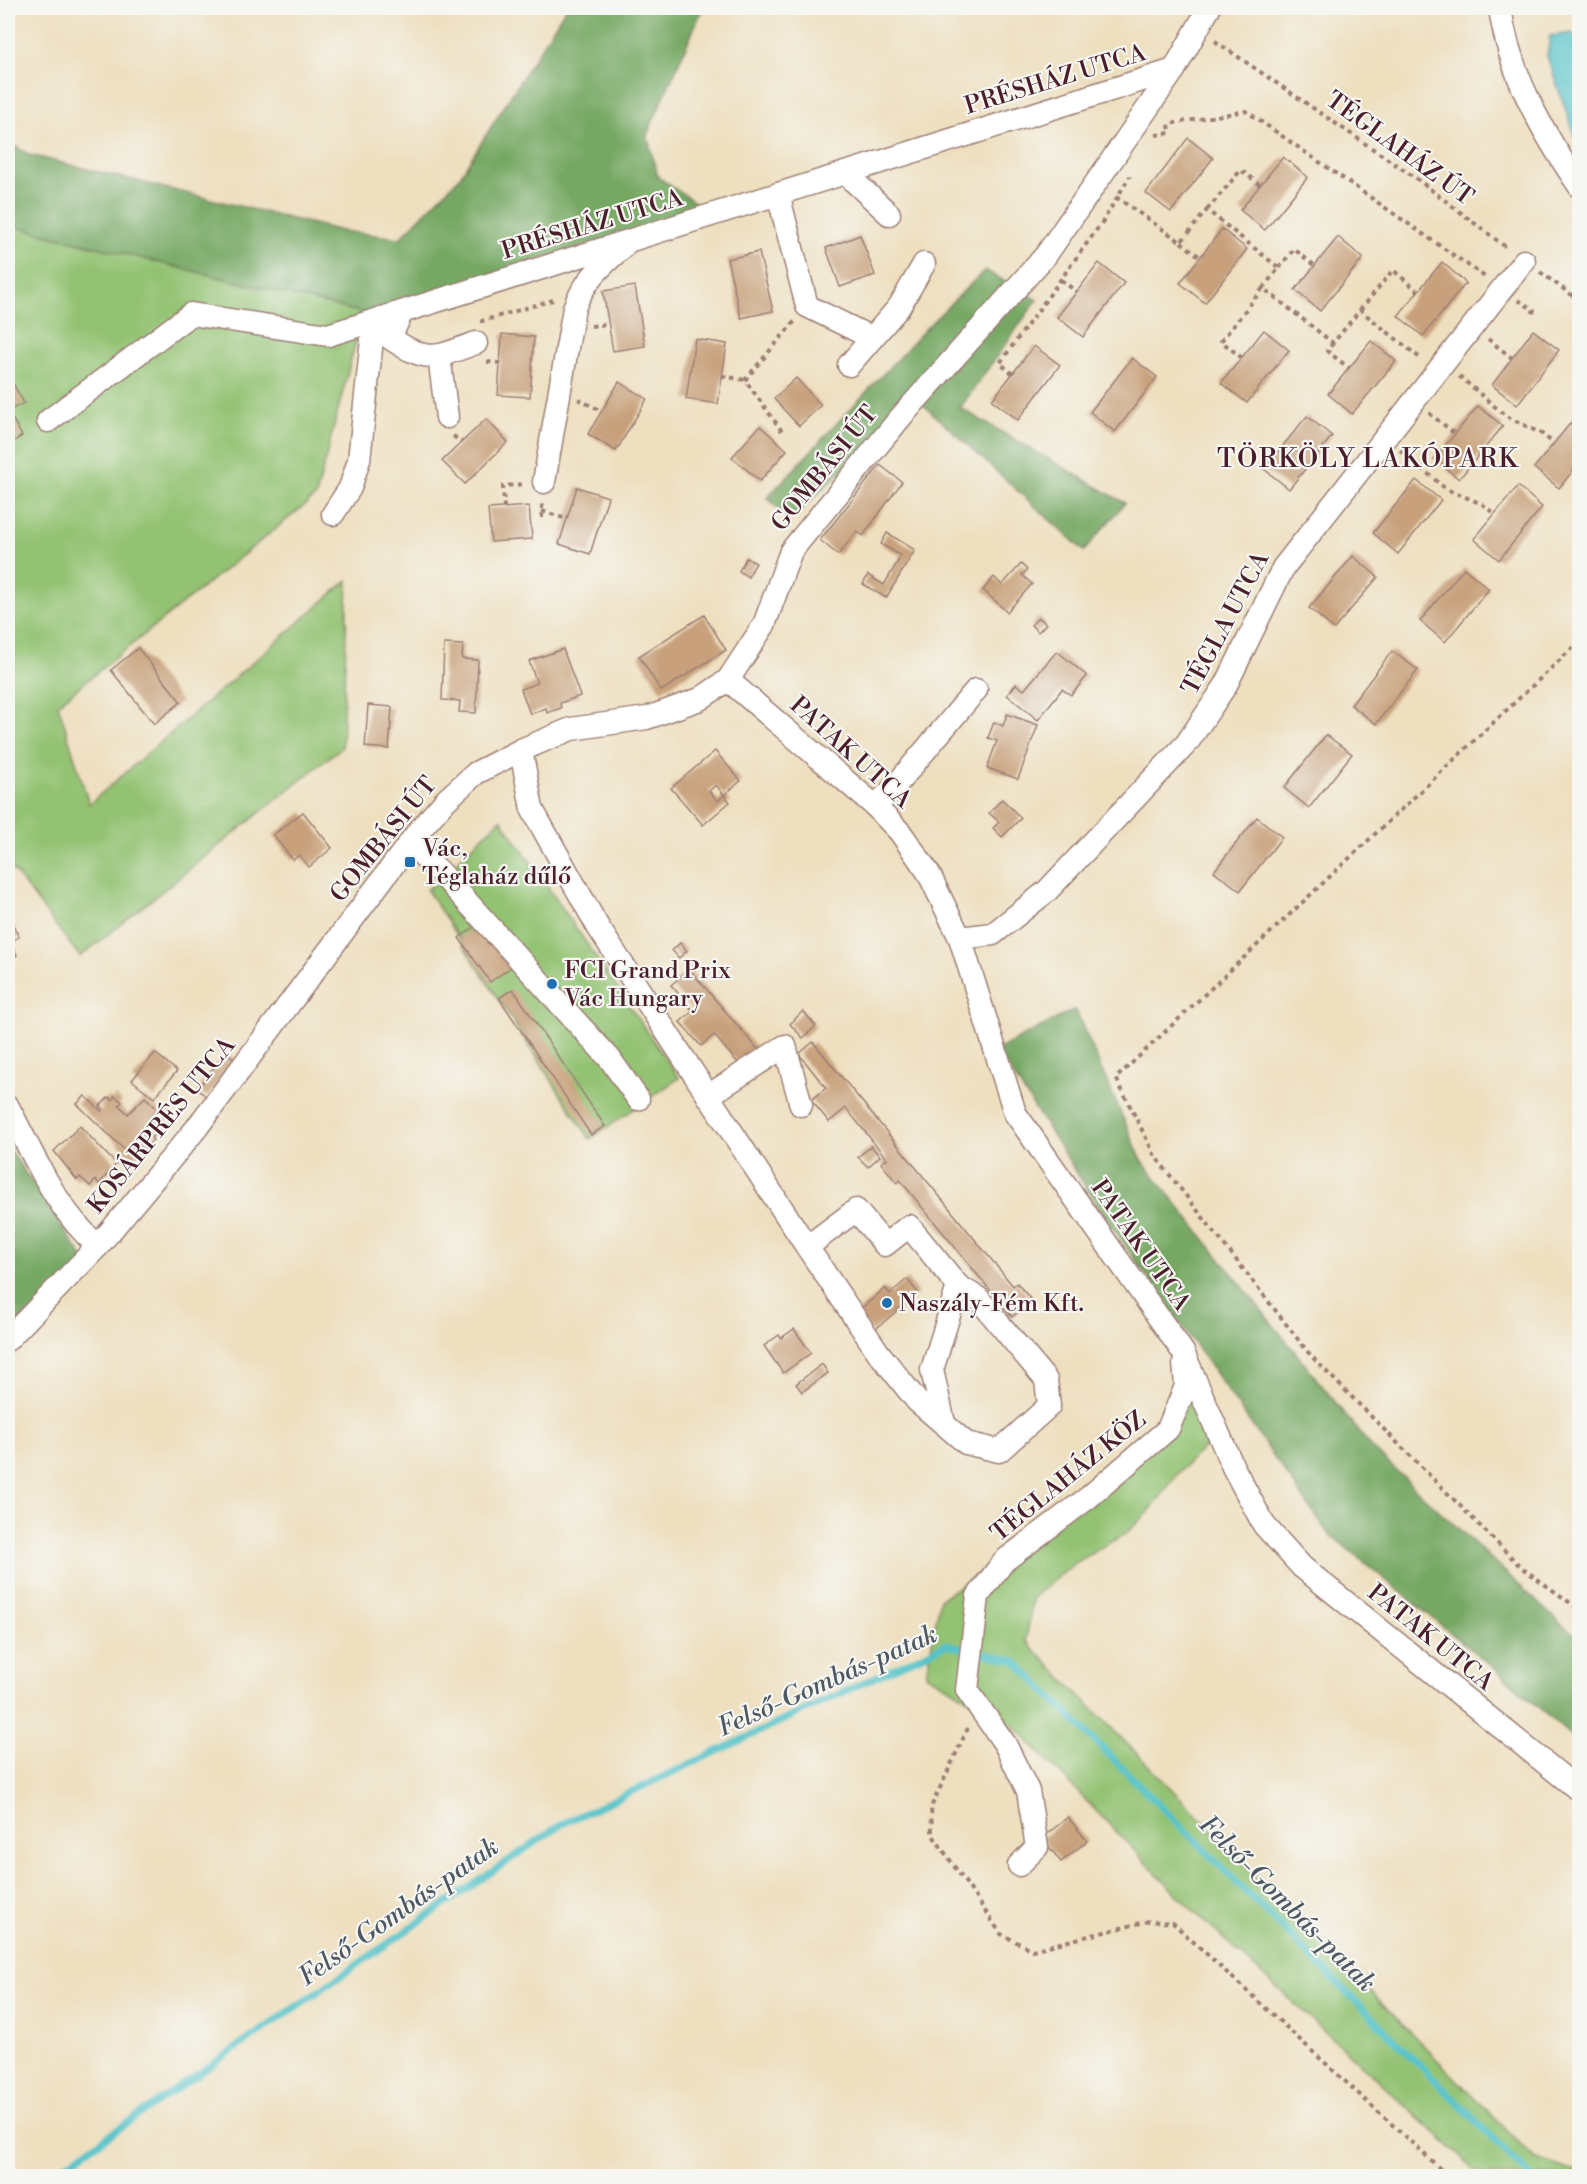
<svg xmlns="http://www.w3.org/2000/svg" width="1587" height="2184" font-family="'Libre Bodoni',serif">
<rect width="100%" height="100%" fill="#f6f6f2"/>
<filter id="ink" filterUnits="userSpaceOnUse"><feTurbulence type="fractalNoise" baseFrequency=".0167" numOctaves="2"/><feDisplacementMap in="SourceGraphic" scale="12" xChannelSelector="R" yChannelSelector="G"/><feConvolveMatrix kernelMatrix="1 2 1 2 8 2 1 2 1" color-interpolation-filters="sRGB"/></filter>
<filter id="wash" filterUnits="userSpaceOnUse"><feTurbulence type="fractalNoise" baseFrequency=".008" numOctaves="4" result="noise"/><feDisplacementMap in="SourceGraphic" scale="24" xChannelSelector="R" yChannelSelector="G"/><feGaussianBlur stdDeviation="1.35" result="paint"/><feColorMatrix in="noise" values="0 0 0 0 0 0 0 0 0 0 0 0 0 0 0 0 0 1.4 0 .05"/><feComposite in="paint" operator="in"/></filter>
<g filter="url(#wash)">
<rect width="100%" height="100%" fill="#eedfbf"/>
<g fill="#93c272" stroke="#6e704e" stroke-width="1.5">
<path d="M8 225 363 313 316 496 58 704 89 804 348 580 342 747 80 957 8 863Z"/>
<path d="M501 819 679 1078 590 1139 427 890Z"/>
<path d="M1180 1373 1207 1444 1179 1472 1148 1513 1125 1534 1075 1563 1033 1597 1026 1641 1534 2158 1579 2173V2176H1482L1189 1907 1014 1726 926 1674 940 1599 993 1564 1160 1429Z"/>
</g>
<g fill="#76a864" stroke="#606448" stroke-width="1.5">
<path d="M566 8H703L647 135 658 177 705 209 363 313 8 225V142L30 155 342 231 400 238 459 178Z"/>
<path d="M985 270 1037 300 960 408 1125 503 1084 551 917 399 790 520 767 498 930 324Z"/>
<path d="M1075 1009 1142 1161 1372 1448 1563 1626 1579 1637V1743L1495 1669 1327 1532 1108 1221 997 1050Z"/>
<path d="M8 1147 88 1265 8 1362Z"/>
</g>
<path fill="#54c2c9" stroke="#4f707a" stroke-width="1.5" d="M1572 33 1579 43V148L1547 56 1550 36Z"/>
<g fill="none" stroke-linecap="round" stroke-linejoin="round">
<path stroke="#54c2c9" stroke-width="7" d="M50 2176 560 1825 946 1644 1015 1661 1531 2176"/>
</g>
<g id="blocks">
<g fill="#c8a17c">
<path d="M1188 138 1213 158 1171 212 1146 193Z"/>
<path d="M1283 157 1308 177 1265 230 1240 210Z"/>
<path d="M1222 229 1247 249 1205 303 1180 283Z"/>
<path d="M860 235 875 275 840 287 826 248Z"/>
<path d="M1338 237 1363 258 1320 311 1295 290Z"/>
<path d="M759 252 773 311 741 318 727 259Z"/>
<path d="M1442 262 1466 283 1423 336 1398 316Z"/>
<path d="M1099 263 1124 283 1083 337 1057 317Z"/>
<path d="M635 286 645 346 613 351 603 291Z"/>
<path d="M1264 330 1289 350 1247 403 1221 383Z"/>
<path d="M1533 330 1559 350 1517 405 1492 385Z"/>
<path d="M502 334 534 337 530 397 498 395Z"/>
<path d="M695 339 727 344 718 404 686 399Z"/>
<path d="M1371 341 1396 361 1352 414 1328 394Z"/>
<path d="M1034 346 1060 365 1018 420 992 400Z"/>
<path d="M1132 358 1157 377 1115 432 1090 412Z"/>
<path d="M8 375 24 403 8 411 22 436 8 445Z"/>
<path d="M796 378 821 405 799 426 774 399Z"/>
<path d="M619 382 647 399 616 451 588 434Z"/>
<path d="M1478 406 1503 426 1459 479 1434 459Z"/>
<path d="M1577 415 1580 417V462L1559 488 1534 468Z"/>
<path d="M1307 416 1332 436 1289 489 1264 469Z"/>
<path d="M486 419 508 442 465 484 442 461Z"/>
<path d="M760 426 787 450 760 481 732 457Z"/>
<path d="M880 465 902 482 863 536 857 531 838 555 820 540Z"/>
<path d="M1416 480 1441 500 1398 554 1373 533Z"/>
<path d="M1518 486 1542 507 1499 560 1474 539Z"/>
<path d="M577 487 608 497 590 554 559 544Z"/>
<path d="M529 506 532 539 491 542 488 509Z"/>
<path d="M887 533 915 550 886 598 863 584 868 575 884 585 901 556 881 544Z"/>
<path d="M1353 556 1378 577 1334 629 1309 608Z"/>
<path d="M746 558 756 563 748 577 739 571Z"/>
<path d="M1021 564 1027 570 1022 575 1032 584 1007 612 983 590 994 577 1002 585Z"/>
<path d="M1464 568 1489 589 1445 642 1420 621Z"/>
<path d="M704 615 726 650 661 691 639 656Z"/>
<path d="M1039 617 1046 624 1038 632 1031 625Z"/>
<path d="M444 644 463 645 462 659 478 660 476 713 459 712 460 701 442 700Z"/>
<path d="M138 648 181 702 154 724 111 670Z"/>
<path d="M563 649 580 696 560 703 561 708 547 713 546 708 530 714 521 689 537 683 529 661Z"/>
<path d="M1057 651 1087 676 1071 695 1062 689 1038 720 1007 695 1016 684 1024 690Z"/>
<path d="M1392 651 1418 670 1376 724 1351 705Z"/>
<path d="M368 705 392 707 389 749 365 747Z"/>
<path d="M1007 714 1038 725 1018 779 987 768 997 741 988 738 994 722 1003 726Z"/>
<path d="M1326 735 1352 754 1309 808 1284 788Z"/>
<path d="M715 751 741 781 724 795 716 785 709 791 718 801 724 795 730 802 703 825 671 788Z"/>
<path d="M1002 799 1021 818 1002 837 993 828 999 822 989 813Z"/>
<path d="M303 812 332 848 309 867 299 855 293 860 273 835Z"/>
<path d="M1257 817 1282 837 1240 891 1214 871Z"/>
<path d="M11 921 19 937 10 942 17 955 8 960V923Z"/>
<path d="M476 926 489 945 497 939 515 964 490 982 459 938Z"/>
<path d="M680 943 687 951 679 958 672 950Z"/>
<path d="M689 969 762 1054 743 1069 714 1035 701 1046 680 1022 693 1011 671 985Z"/>
<path d="M513 989 605 1126 591 1135 499 998Z"/>
<path d="M803 1011 816 1026 803 1038 790 1024Z"/>
<path d="M813 1042 1013 1286 1017 1283 1032 1301 1012 1317 900 1180 897 1183 881 1163 887 1159 846 1108 829 1122 811 1100 826 1088 799 1054Z"/>
<path d="M226 1052 236 1060 207 1097 197 1089Z"/>
<path d="M155 1053 177 1071 154 1098 132 1080Z"/>
<path d="M85 1096 101 1111 103 1109 100 1106 109 1097 112 1100 115 1096 122 1102 119 1105 128 1114 145 1097 169 1120 151 1138 153 1140 133 1158 77 1104Z"/>
<path d="M80 1126 116 1164 99 1184 96 1180 90 1186 80 1177 77 1180 54 1151Z"/>
<path d="M871 1146 880 1156 868 1167 858 1157Z"/>
<path d="M907 1279 918 1293 872 1332 856 1313 885 1288 890 1294Z"/>
<path d="M794 1329 811 1353 783 1373 764 1346 779 1335 781 1338Z"/>
<path d="M822 1364 828 1373 802 1392 796 1384Z"/>
<path d="M1068 1817 1087 1841 1061 1862 1042 1838Z"/>
</g>
</g>
</g>
<g filter="url(#ink)">
<use href="#blocks" fill-opacity="0" stroke="#9c7f75" stroke-width="1.5"/>
<g fill="none" stroke-linecap="round" stroke-linejoin="round">
<defs>
<g id="minor">
<path d="M1500 8C1509 74 1543 133 1580 187"/>
<path d="M845 173 889 214"/>
<path d="M778 194 807 306 872 338"/>
<path d="M402 312 390 338C429 364 433 358 476 343"/>
<path d="M439 356 447 417"/>
<path d="M849 365 899 307 924 264"/>
<path d="M48 421 191 314 328 335 1174 70"/>
<path d="M544 482 574 308C584 281 603 264 624 246"/>
<path d="M333 514 350 488 359 460 374 321"/>
<path d="M728 680 875 806 900 832 928 872 960 938 1015 1113 1183 1352 1233 1467 1264 1525 1302 1567 1580 1791"/>
<path d="M521 750 532 809 598 927 807 1247 856 1210 885 1245 909 1226 958 1286 978 1298 1046 1380 1049 1406 999 1451 966 1443 917 1401 878 1352 807 1247"/>
<path d="M875 806 891 791 976 690"/>
<path d="M410 843 440 872 610 1059 638 1099"/>
<path d="M960 938 993 934 1047 891 1187 743 1226 685 1283 568 1524 261"/>
<path d="M708 1096 785 1046 801 1105"/>
<path d="M8 1107C34 1155 55 1209 98 1246"/>
<path d="M8 1339 98 1246 195 1130 417 833 446 800 476 773 521 750 571 729 647 718 700 699 728 680 764 625 791 551 900 418 1046 255 1174 70 1209 8"/>
<path d="M944 1423 932 1370 958 1286"/>
<path d="M1019 1865 1037 1847 1028 1791 1005 1744 967 1690 978 1596 1004 1561 1089 1497 1168 1429 1186 1386 1184 1363"/>
</g>
</defs>
<use href="#minor" stroke="#9c7f75" stroke-width="25"/>
<g stroke="#9c7f75" stroke-width="4" stroke-dasharray="4.5 4.5" stroke-linecap="butt">
<path d="M1215 41 1417 179 1507 248"/>
<path d="M1156 135 1170 133 1169 124 1246 111 1485 277"/>
<path d="M1116 197 1181 242 1207 210 1279 268 1263 288 1333 343 1360 310 1420 358"/>
<path d="M1207 210 1241 170 1260 185"/>
<path d="M1181 242 1200 257"/>
<path d="M1279 268 1294 249 1315 266"/>
<path d="M1540 272 1580 301"/>
<path d="M1061 280 1077 292"/>
<path d="M1518 300 1534 310 1532 314"/>
<path d="M1360 310 1393 270 1418 291"/>
<path d="M482 323V321L553 300"/>
<path d="M591 326 608 324"/>
<path d="M1488 339 1512 358"/>
<path d="M1333 343 1327 351 1349 368"/>
<path d="M1242 358 1221 341 1263 288"/>
<path d="M487 362 500 363"/>
<path d="M1013 374 1000 363 1103 221 1130 176"/>
<path d="M722 376 745 380"/>
<path d="M1459 376 1506 416 1542 434 1553 443"/>
<path d="M578 399 602 411"/>
<path d="M1429 413 1455 434"/>
<path d="M782 431 745 380 795 321"/>
<path d="M453 436 462 442"/>
<path d="M1400 450 1446 489 1482 504 1495 514"/>
<path d="M504 508 503 486 525 484"/>
<path d="M542 511 567 519"/>
<path d="M542 518V504"/>
<path d="M1580 641 1116 1078 1155 1156 1311 1356 1521 1567 1580 1610"/>
<path d="M968 1728 931 1807 932 1834 1001 1934 1032 1950 1149 1921 1173 1923 1448 2176"/>
</g>
<use href="#minor" stroke="#fff" stroke-width="22"/>
</g>
</g>
<g fill="#1f6fb2" stroke="#f6f6f2" stroke-width="2">
<rect x="404" y="856" width="12" height="12" rx="3"/>
<circle cx="552" cy="984" r="6"/>
<circle cx="887" cy="1303" r="6"/>
</g>
<g text-anchor="middle" stroke-width="4.5" stroke-linejoin="round" paint-order="stroke">
<g font-size="24" fill="#4a1f2b" stroke="#f6f6f2">
<text transform="translate(1055 79) rotate(-17)" y="8">PRÉSHÁZ UTCA</text>
<text transform="translate(1400 148) rotate(36)" y="8">TÉGLAHÁZ ÚT</text>
<text transform="translate(592 224) rotate(-17)" y="8">PRÉSHÁZ UTCA</text>
<text transform="translate(824 468) rotate(-51)" y="8">GOMBÁSI ÚT</text>
<text transform="translate(1225 623) rotate(-62)" y="8">TÉGLA UTCA</text>
<text transform="translate(851 752) rotate(42)" y="8">PATAK UTCA</text>
<text transform="translate(383 839) rotate(-51)" y="8">GOMBÁSI ÚT</text>
<text transform="translate(161 1125) rotate(-51)" y="8">KOSÁRPRÉS UTCA</text>
<text transform="translate(1141 1245) rotate(55)" y="8">PATAK UTCA</text>
<text transform="translate(1068 1476) rotate(-39)" y="8">TÉGLAHÁZ KÖZ</text>
<text transform="translate(1431 1637) rotate(39)" y="8">PATAK UTCA</text>
</g>
<g font-size="24" fill="#4a1f2b" stroke="#f6f6f2" text-anchor="start">
<text x="422" y="856">Vác,<tspan x="422" dy="28">Téglaház dűlő</tspan></text>
<text x="564" y="978">FCI Grand Prix<tspan x="564" dy="28">Vác Hungary</tspan></text>
<text x="899" y="1311">Naszály-Fém Kft.</text>
</g>
<g font-size="26" letter-spacing="1.5" fill="#4a1f2b" stroke="#f6f6f2">
<text x="1368" y="467">TÖRKÖLY LAKÓPARK</text>
</g>
<g font-size="26" font-style="italic" fill="#4e5862" stroke="#f6f6f2">
<text transform="translate(827 1680) rotate(-24)" y="9">Felső-Gombás-patak</text>
<text transform="translate(1288 1903) rotate(45)" y="9">Felső-Gombás-patak</text>
<text transform="translate(398 1911) rotate(-35)" y="9">Felső-Gombás-patak</text>
</g>
</g>
<rect width="1587" height="2184" fill="none" stroke="#f6f6f2" stroke-width="30"/>
</svg>
